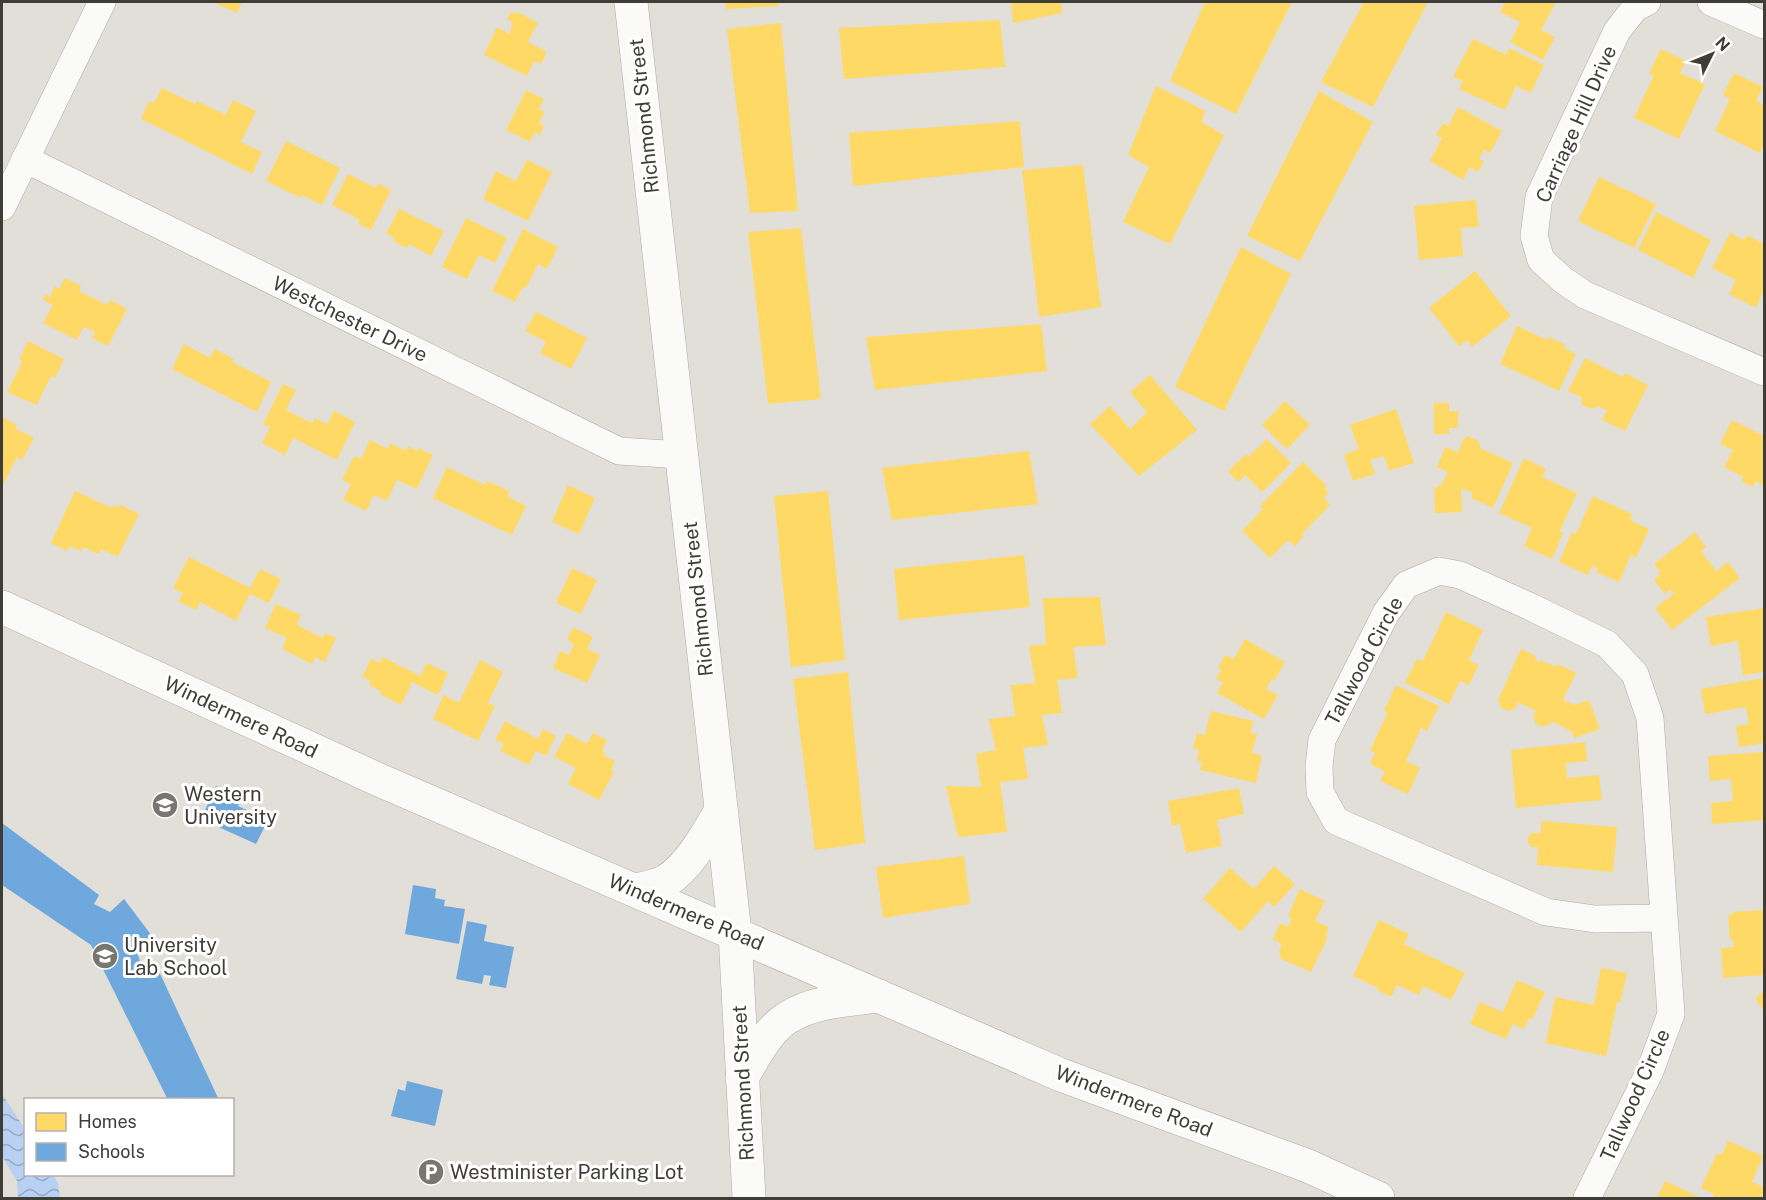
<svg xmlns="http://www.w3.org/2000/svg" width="1766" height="1200" font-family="'Public Sans',sans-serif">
<defs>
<pattern id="water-waves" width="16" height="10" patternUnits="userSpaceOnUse" patternTransform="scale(1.5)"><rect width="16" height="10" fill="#b8d0f1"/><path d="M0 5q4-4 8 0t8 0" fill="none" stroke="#97aac4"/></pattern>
</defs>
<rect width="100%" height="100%" fill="#e1dfd8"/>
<path fill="url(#water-waves)" d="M2 1094 25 1129 26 1174 53 1175 58 1183 60 1198H18L17 1181 2 1156Z"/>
<g fill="#ffd966">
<path d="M212 2H242L237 13Z"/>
<path d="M725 2H778L779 6 726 9Z"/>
<path d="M1011 2H1061L1062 13 1013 23Z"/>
<path d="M1205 2H1292L1236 114 1170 81Z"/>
<path d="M1364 2H1428L1373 107 1321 82Z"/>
<path d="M1505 2H1556L1541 30 1555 37 1543 60 1510 42 1520 22 1500 12Z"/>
<path d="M511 12 517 14 518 12 538 23 528 42 547 52 541 64 534 61 527 76 484 55 497 27 510 34 512 22 507 19Z"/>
<path d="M1000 20 1005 67 844 79 839 28Z"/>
<path d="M781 23 798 211 750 213 727 29Z"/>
<path d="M1473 39 1506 55 1509 48 1544 65 1531 93 1516 86 1505 110 1459 89 1463 81 1453 77Z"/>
<path d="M1661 49 1686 61 1680 73 1705 84 1679 139 1634 118 1654 75 1649 73Z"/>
<path d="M1734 73 1763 87 1756 101 1764 105V144L1760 153 1715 131 1730 99 1723 95Z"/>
<path d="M1156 86 1205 111 1202 122 1224 135 1170 244 1123 222 1149 167 1128 155Z"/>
<path d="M162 88 195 104 197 101 226 115 233 100 256 111 241 142 262 152 252 174 141 119 149 101 154 103Z"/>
<path d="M526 90 544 99 539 109 545 112 539 123 544 126 540 135 535 132 530 142 506 130Z"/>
<path d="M1319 91 1373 122 1300 261 1247 236Z"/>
<path d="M1458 107 1502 131 1490 153 1484 150 1479 159 1484 161 1478 172 1470 167 1463 180 1430 161 1442 138 1436 135 1443 123 1448 126Z"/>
<path d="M1020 121 1024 167 853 186 849 133Z"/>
<path d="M286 141 340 168 322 205 302 195 301 198 266 181Z"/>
<path d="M527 160 552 172 528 221 483 199 496 171 516 181Z"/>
<path d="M1083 165 1101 307 1039 317 1022 170Z"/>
<path d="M348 174 376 188 378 183 391 190 371 230 358 224 360 220 332 205Z"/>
<path d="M1599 177 1656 204 1634 248 1578 221Z"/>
<path d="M1476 200 1479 227 1461 228 1463 256 1419 260 1414 206Z"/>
<path d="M399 209 444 231 431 256 409 244 407 248 393 241 395 238 386 234Z"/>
<path d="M1656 212 1711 240 1693 278 1638 250Z"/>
<path d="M466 218 507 238 495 263 479 255 467 279 442 267Z"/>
<path d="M801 228 821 399 768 404 748 232Z"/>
<path d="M523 229 558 247 547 269 538 264 526 288 523 287 515 302 492 291Z"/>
<path d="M1730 233 1744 240 1747 235 1764 244V289L1756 308 1729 294 1736 280 1712 268Z"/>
<path d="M1241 247 1291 274 1224 411 1175 387Z"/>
<path d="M1475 271 1511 316 1472 347 1467 340 1459 346 1429 308Z"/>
<path d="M65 278 81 286 79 291 107 305 110 300 127 309 108 346 92 338 95 332 84 327 77 340 43 323 53 305 43 300 46 294 50 297 55 286 59 289Z"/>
<path d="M536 312 587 338 571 369 540 353 546 342 525 331Z"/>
<path d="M1041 324 1047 371 875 390 866 337Z"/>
<path d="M1517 326 1547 340 1549 337 1566 345 1564 348 1576 354 1559 391 1500 364Z"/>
<path d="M28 341 64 359 55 378 51 376 37 405 7 392 22 362 19 360Z"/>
<path d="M184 344 210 358 214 349 234 359 232 362 271 382 257 412 172 369Z"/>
<path d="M1585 358 1623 377 1625 373 1648 385 1625 431 1602 420 1607 410 1598 406 1592 409 1582 405 1581 397 1568 391Z"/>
<path d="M1150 375 1197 430 1139 476 1090 424 1110 406 1130 429 1147 412 1130 392Z"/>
<path d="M283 384 296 390 286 410 312 423 315 418 327 424 334 411 355 422 337 460 293 438 285 455 262 443 270 427 263 424Z"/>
<path d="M1285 401 1310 425 1287 449 1262 425Z"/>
<path d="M1434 403H1449V411H1458V428H1449V434H1434Z"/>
<path d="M1396 409 1414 463 1389 471 1384 456 1370 460 1375 474 1353 481 1344 455 1359 449 1350 425Z"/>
<path d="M2 417 17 425 15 428 34 438 22 460 17 457 2 487Z"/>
<path d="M1732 420 1764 436V486L1756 481 1753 487 1742 482 1743 477 1724 467 1733 450 1720 444Z"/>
<path d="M1468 436 1479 441 1480 448 1513 463 1493 508 1471 498 1473 493 1461 488 1462 512 1435 513 1434 489 1442 484 1448 472 1437 467 1445 447 1458 452 1463 440Z"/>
<path d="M1267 439 1291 463 1262 492 1245 475 1238 482 1228 471 1246 454 1248 457Z"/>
<path d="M370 440 388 449 390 443 406 451 408 446 417 451 419 448 433 455 417 489 397 480 387 501 374 495 366 511 343 500 351 484 342 480 354 456 361 459Z"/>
<path d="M1029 451 1038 504 892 520 882 468Z"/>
<path d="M1524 458 1546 469 1542 477 1577 493 1560 531 1563 533 1552 559 1524 546 1532 528 1499 513Z"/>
<path d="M1303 462 1327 486 1325 489 1328 493 1324 498 1330 505 1302 534 1304 536 1295 546 1288 540 1270 558 1242 531 1263 509 1260 506Z"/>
<path d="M447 467 485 485 487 481 510 491 507 496 526 506 512 535 433 498Z"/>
<path d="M568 485 595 498 579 534 552 522Z"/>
<path d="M75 491 112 508 114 505 119 507 121 505 139 514 118 557 101 549 98 554 83 547 81 551 69 546 67 551 51 543Z"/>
<path d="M828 491 845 660 791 667 774 496Z"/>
<path d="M1593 496 1632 514 1630 520 1649 529 1636 558 1631 555 1619 582 1596 572 1598 568 1592 566 1588 575 1559 562 1572 532 1576 534Z"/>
<path d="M1695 532 1706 547 1701 551 1716 571 1728 562 1740 578 1672 630 1655 608 1676 592 1673 593 1670 589 1665 594 1654 580 1660 575 1658 573 1660 571 1654 564Z"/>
<path d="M1024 555 1030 607 899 620 894 569Z"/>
<path d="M189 557 250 588 260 569 281 579 269 603 250 594 236 621 200 602 196 610 178 601 183 593 173 588Z"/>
<path d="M572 568 597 580 581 614 556 603Z"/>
<path d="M1100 597 1106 645 1073 647 1078 678 1057 680 1062 713 1042 715 1048 745 1023 748 1028 779 1000 782 1007 832 958 837 946 786 981 787 976 754 996 750 989 719 1015 716 1011 685 1035 683 1029 646 1046 644 1043 598Z"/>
<path d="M276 604 301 615 297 625 322 638 325 633 336 638 325 662 315 657 312 664 282 649 287 638 265 628Z"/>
<path d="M1764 608V672L1743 675 1738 641 1711 646 1706 617Z"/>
<path d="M1446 612 1483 630 1469 660 1479 665 1469 685 1460 681 1449 704 1405 683 1417 659 1423 661Z"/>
<path d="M573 627 593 637 587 649 600 655 587 683 553 668 560 651 569 655 574 644 567 640Z"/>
<path d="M1245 639 1285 662 1274 681 1272 679 1266 689 1278 695 1264 719 1217 693 1223 682 1216 679 1221 670 1218 668 1225 655 1234 659Z"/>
<path d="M1521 649 1536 656 1535 660 1540 662 1541 660 1556 667 1558 664 1576 673 1563 700 1574 705 1589 700 1600 729 1574 738 1571 731 1553 722 1543 727 1536 724 1533 716 1536 711 1518 702 1516 708 1508 711 1501 708 1498 700Z"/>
<path d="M382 657 421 676 427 663 448 673 438 695 412 682 401 705 380 694 381 691 369 685 371 681 362 677 371 659 380 663Z"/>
<path d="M480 660 503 672 488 703 495 706 478 741 433 719 444 695 459 703Z"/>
<path d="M848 672 865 843 815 850 793 679Z"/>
<path d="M1764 678V743L1739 747 1736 726 1749 724 1746 707 1705 714 1701 689Z"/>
<path d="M1396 685 1439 706 1427 731 1421 728 1406 761 1420 768 1408 794 1380 781 1385 771 1370 764 1375 753 1370 750 1388 712 1384 711Z"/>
<path d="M1211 711 1253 721 1251 733 1257 734 1252 753 1262 755 1256 783 1200 770 1202 762 1197 760 1199 750 1193 748 1197 733 1205 735Z"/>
<path d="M505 721 538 739 543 729 556 736 546 756 536 751 529 765 500 751 504 744 495 740Z"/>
<path d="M567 733 587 744 593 733 607 740 602 750 605 752 603 755 615 761 611 770 614 772 599 800 568 784 576 768 554 757Z"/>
<path d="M1585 742 1587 761 1566 763 1567 778 1599 775 1602 800 1516 808 1511 750Z"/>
<path d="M1764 752V820L1712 824 1711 803 1733 801 1731 779 1710 781 1708 756Z"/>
<path d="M1239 788 1244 814 1217 820 1222 846 1186 853 1180 824 1172 826 1168 801Z"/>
<path d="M1541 821 1617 827 1613 872 1537 865 1538 847H1531L1528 843V837L1532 833H1541Z"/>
<path d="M964 856 970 904 883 918 876 867Z"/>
<path d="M1274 866 1295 884 1274 907 1268 901 1241 932 1203 899 1230 868 1254 889Z"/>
<path d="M1300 889 1325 901 1315 921 1329 927 1326 934 1327 939 1311 972 1281 959 1279 951 1282 944 1273 939 1280 923 1288 927 1292 918 1288 916Z"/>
<path d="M1764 910V975L1723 978 1721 948 1734 947 1733 940H1730L1728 915 1733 914V912Z"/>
<path d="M1379 920 1409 934 1404 944 1465 973 1451 1000 1423 986 1419 995 1397 985 1391 997 1377 990 1378 988 1353 976Z"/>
<path d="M1601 968 1627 973 1620 1003 1617 1002 1606 1056 1546 1043 1555 997 1594 1005Z"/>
<path d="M1517 980 1545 992 1532 1020 1529 1018 1524 1029 1513 1024 1506 1039 1470 1024 1480 1002 1503 1012Z"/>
<path d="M1764 991V1011L1755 998Z"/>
<path d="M1728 1141 1763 1156 1752 1182 1764 1187 1762 1198H1750L1745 1196 1744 1198H1712L1714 1194 1701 1188 1717 1153 1722 1155Z"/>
<path d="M1665 1181 1697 1196 1703 1198H1657Z"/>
</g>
<g fill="#6fa8dc">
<path d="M216 786 242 797 238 806 268 820 256 844 201 819Z"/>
<path d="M2 823 99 895 94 904 110 912 124 899 152 936 136 949 142 967 156 965 219 1100H168L91 945 2 885Z"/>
<path d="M413 885 436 889 435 898 445 900 444 906 465 909 459 944 405 934Z"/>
<path d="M467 921 487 925 484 941 514 947 506 988 489 985 491 976 484 975 482 984 456 979Z"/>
<path d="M407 1081 443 1090 435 1126 391 1116 398 1089 405 1091Z"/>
</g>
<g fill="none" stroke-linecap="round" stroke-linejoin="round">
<defs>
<g id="minor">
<path d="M1647 2 1635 8 1617 31 1539 197 1534 236 1541 260 1563 280 1585 295 1764 372"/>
<path d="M1711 2 1764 25"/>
<path d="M25 159 619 451 682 455"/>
<path d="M2 207 102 2"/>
<path d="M1587 1198 1650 1071 1671 1014 1650 718 1635 674 1607 644 1531 607 1460 575 1439 571 1406 585 1386 613 1322 740 1319 766 1320 792 1336 821 1546 912 1595 919 1663 918"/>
</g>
<g id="secondary">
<path d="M631 2 735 933 749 1198"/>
<path d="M2 607 377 779 1061 1075 1308 1166 1378 1198"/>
<path d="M635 890C645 888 657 886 666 881 689 867 708 833 721 810"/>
<path d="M742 1078C754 1057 767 1031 787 1018 814 1001 848 1000 879 996"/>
</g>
</defs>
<use href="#minor" stroke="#adaba6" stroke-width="28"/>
<use href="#secondary" stroke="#adaba6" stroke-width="34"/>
<use href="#minor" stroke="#fafaf9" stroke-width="27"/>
<use href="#secondary" stroke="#fafaf9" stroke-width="33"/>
</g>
<defs>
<symbol id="university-disc" viewBox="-11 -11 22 22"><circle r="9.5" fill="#787670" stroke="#fff"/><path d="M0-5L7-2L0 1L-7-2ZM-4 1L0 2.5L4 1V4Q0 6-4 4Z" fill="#fff"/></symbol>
<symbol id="school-disc" viewBox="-11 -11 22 22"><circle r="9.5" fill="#787670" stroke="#fff"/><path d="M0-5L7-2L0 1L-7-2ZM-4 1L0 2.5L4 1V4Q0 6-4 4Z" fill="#fff"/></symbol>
<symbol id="parking-disc" viewBox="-11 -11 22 22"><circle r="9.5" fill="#787670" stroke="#fff"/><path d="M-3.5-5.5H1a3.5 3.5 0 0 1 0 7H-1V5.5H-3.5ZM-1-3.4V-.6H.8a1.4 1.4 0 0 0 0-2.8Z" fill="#fff"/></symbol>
</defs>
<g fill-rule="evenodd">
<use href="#university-disc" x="150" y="790" width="30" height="30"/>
<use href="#school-disc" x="90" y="941" width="30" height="30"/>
<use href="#parking-disc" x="416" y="1157" width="30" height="30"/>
</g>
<g text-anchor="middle" stroke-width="6" stroke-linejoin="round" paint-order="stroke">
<g font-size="20" fill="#3f3d38" stroke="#fff">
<text transform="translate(644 116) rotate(-96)" y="7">Richmond Street</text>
<text transform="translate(1576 124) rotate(-66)" y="7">Carriage Hill Drive</text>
<text transform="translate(350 319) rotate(26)" y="7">Westchester Drive</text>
<text transform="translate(698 599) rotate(-96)" y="7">Richmond Street</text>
<text transform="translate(1364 661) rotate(-62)" y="7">Tallwood Circle</text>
<text transform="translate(241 717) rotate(25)" y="7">Windermere Road</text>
<text transform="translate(686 912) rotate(23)" y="7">Windermere Road</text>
<text transform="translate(743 1083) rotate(-93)" y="7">Richmond Street</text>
<text transform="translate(1635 1095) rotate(-66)" y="7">Tallwood Circle</text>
<text transform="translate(1134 1101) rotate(21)" y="7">Windermere Road</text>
</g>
<g font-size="20" fill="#3f3d38" stroke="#fff" text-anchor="start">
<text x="184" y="801">Western<tspan x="184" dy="23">University</tspan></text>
<text x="124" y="952">University<tspan x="124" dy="23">Lab School</tspan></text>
<text x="450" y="1179">Westminister Parking Lot</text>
</g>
</g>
<rect width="1766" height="1200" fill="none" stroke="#3f3d38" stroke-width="6"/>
<rect x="24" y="1098" width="210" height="78" fill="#ffffff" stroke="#b2b1af" stroke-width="1.5"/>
<rect x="36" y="1113" width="30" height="18" fill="#ffd966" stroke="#b2b1af" stroke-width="1.5"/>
<text x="78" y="1128" font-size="18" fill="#3f3d38">Homes</text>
<rect x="36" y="1143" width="30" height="18" fill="#6fa8dc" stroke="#b2b1af" stroke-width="1.5"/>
<text x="78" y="1158" font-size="18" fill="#3f3d38">Schools</text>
<g transform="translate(1712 54) rotate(47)" stroke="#ffffff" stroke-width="4.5" paint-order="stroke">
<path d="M0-4.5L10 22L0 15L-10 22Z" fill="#3f3d38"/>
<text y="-9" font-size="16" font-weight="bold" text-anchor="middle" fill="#3f3d38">N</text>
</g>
</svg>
